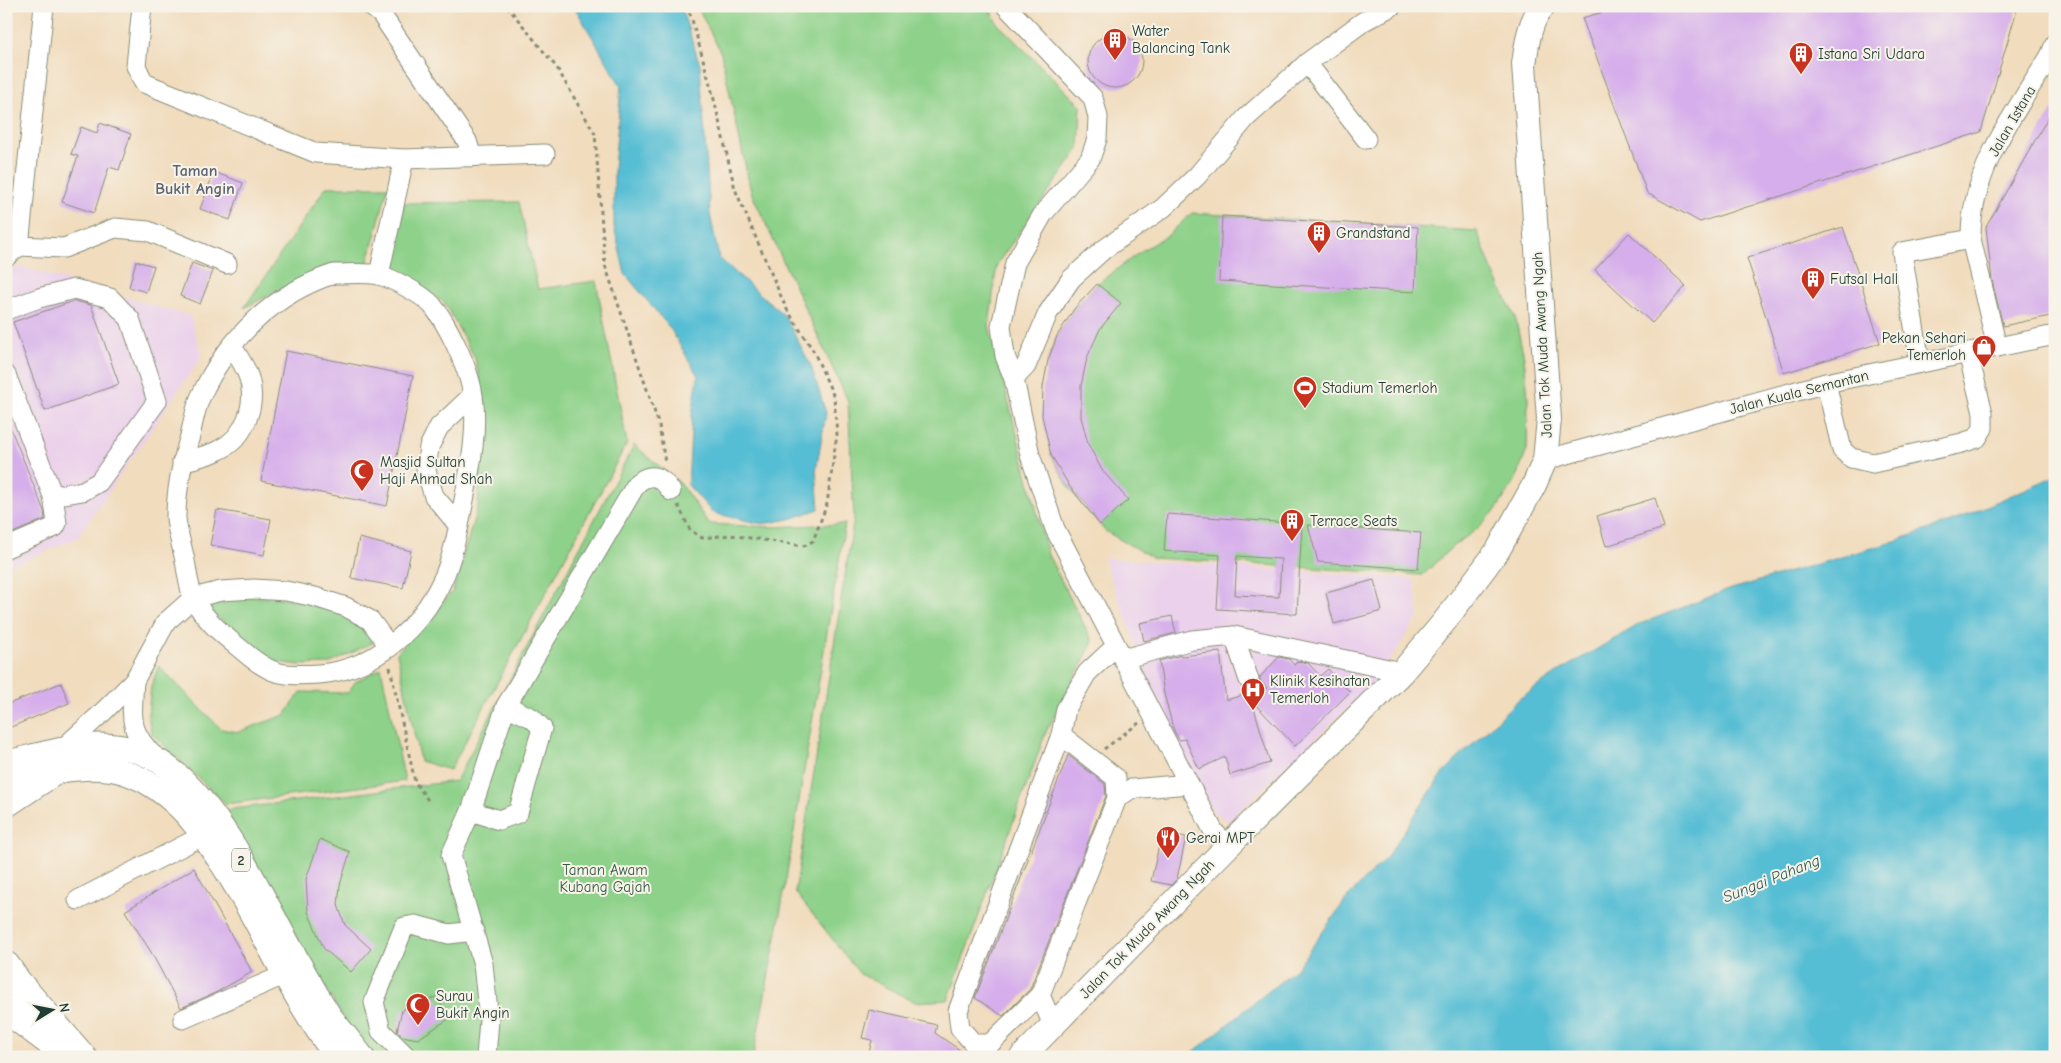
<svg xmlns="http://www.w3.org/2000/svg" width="2061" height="1063" font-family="'Comic Neue',sans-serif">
<rect width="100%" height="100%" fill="#f7f3e8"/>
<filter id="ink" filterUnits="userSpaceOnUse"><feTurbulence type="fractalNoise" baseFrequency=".02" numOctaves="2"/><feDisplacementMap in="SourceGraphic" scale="10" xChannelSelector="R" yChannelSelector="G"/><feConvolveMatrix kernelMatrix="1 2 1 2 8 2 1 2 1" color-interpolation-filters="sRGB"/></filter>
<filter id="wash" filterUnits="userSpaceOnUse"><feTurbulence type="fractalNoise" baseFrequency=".0096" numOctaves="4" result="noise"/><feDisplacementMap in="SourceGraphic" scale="20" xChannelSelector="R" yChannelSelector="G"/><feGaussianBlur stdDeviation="1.12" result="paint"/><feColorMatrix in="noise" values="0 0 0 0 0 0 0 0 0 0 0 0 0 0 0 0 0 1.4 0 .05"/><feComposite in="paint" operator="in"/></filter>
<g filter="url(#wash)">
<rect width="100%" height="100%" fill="#f1dcbd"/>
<g fill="#ebd1eb">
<path d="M18 266 190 316 202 356 77 538 6 568V275Z"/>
<path d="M1103 558 1414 579 1419 616 1375 682 1229 821 1214 812 1172 739Z"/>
</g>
<g fill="#8ed18a" stroke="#56875f">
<path d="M697 6H988L997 23 1081 106 1079 149 997 264 989 326 1048 555 1093 642 1046 732 948 1000 915 1002 860 974 795 892 854 518 848 401 751 192 721 53Z"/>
<path d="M326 187H388L367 265 330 264 244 308Z"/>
<path d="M519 202 538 289 596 281 627 443 450 770 420 761 397 653 453 591 478 505 485 403 475 358 444 302 392 272 404 203Z"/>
<path d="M1192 213 1477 231 1492 270 1515 317 1524 357 1528 397 1527 450 1515 481 1496 510 1477 529 1452 547 1423 575 1153 558 1105 531 1069 487 1051 455 1048 360 1057 336 1074 309 1097 284 1144 249 1167 236Z"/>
<path d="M634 445 681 484 709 524 770 527 845 524 778 927 753 1057H378L352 1034 225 810 456 781Z"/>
<path d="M225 596 285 598 341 612 367 626 374 642 329 664 299 665 271 661 252 651 226 624 200 602Z"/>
<path d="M159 666 221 729 238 732 285 715 301 692 348 693 355 682 381 668 405 781 226 804 152 734 148 716 151 686Z"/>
</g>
<g fill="#57bed4" stroke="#3b7e84">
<path d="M574 6H680L682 10 700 65 710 214 719 258 785 316 811 366 826 413 816 471 819 509 790 519 762 524 713 513 688 485 692 415 698 376 670 328 625 274 614 227V169L621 86Z"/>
<path d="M2055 476V1048L2033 1057H1187L1296 969 1347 898 1387 857 1442 774 1519 699 1566 667 1640 624 1725 591 1886 544 1953 521Z"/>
</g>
<g id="blocks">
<g fill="#d6aeeb" fill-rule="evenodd">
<path d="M1624 6H2018L1981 132 1700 222 1647 193 1582 18Z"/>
<circle cx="1115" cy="61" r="27"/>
<path d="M2055 105V315L2003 326 1992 280 1986 227Z"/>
<path d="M100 123 131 134 119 170 109 167 94 213 62 202 78 156 71 154 81 127 97 133Z"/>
<path d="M214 172 243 183 230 220 200 209Z"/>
<path d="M1222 216 1418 227 1415 292 1219 281Z"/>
<path d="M1843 227 1880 343 1784 373 1747 258Z"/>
<path d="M1629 233 1686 286 1652 323 1595 270Z"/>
<path d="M136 261 154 266 146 292 129 287Z"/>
<path d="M192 263 213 271 200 304 180 296Z"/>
<path d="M1097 284 1121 303 1100 329 1087 358 1081 386V417L1088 444 1102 470 1128 500 1100 525 1070 487 1051 455 1042 416 1043 387 1048 360 1057 336 1074 309Z"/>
<path d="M74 301 91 305 119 384 45 411 13 322Z"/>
<path d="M286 351 413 376 387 506 261 481Z"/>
<path d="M6 417 44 511 45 519 6 536Z"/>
<path d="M1655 498 1664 528 1606 546 1597 516Z"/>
<path d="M217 510 271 519 264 555 210 545Z"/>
<path d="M1167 514 1302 524 1297 614 1217 609 1220 555 1164 551ZM1237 556 1281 559 1279 597 1235 595Z"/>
<path d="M1308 525 1421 533 1418 569 1318 562Z"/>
<path d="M359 538 411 551 403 588 351 578Z"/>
<path d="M1374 580 1382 611 1334 624 1326 593Z"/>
<path d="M1172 616 1176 633 1144 641 1140 623Z"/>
<path d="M1220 652 1226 700 1267 688 1260 681V677L1279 657 1289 659 1294 665 1298 661 1308 663 1320 676 1328 669 1350 692 1295 746 1252 701 1270 763 1230 775 1225 757 1199 769 1185 739 1179 740 1174 731 1164 694 1159 661 1181 655V656Z"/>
<path d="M61 683 69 703 6 729V705Z"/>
<path d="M1068 755 1105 784 1106 796 1030 989 1003 1016 975 998Z"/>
<path d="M1162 832 1186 837 1177 879 1171 885 1151 881Z"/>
<path d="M320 839 350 852 340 885 338 905 345 925 371 949 351 972 324 949 308 912 306 879Z"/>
<path d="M194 868 252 972 217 992 181 1008 151 952 125 911Z"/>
<path d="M436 997 450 1018 418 1039 402 1036 397 1031 402 1010Z"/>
<path d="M869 1010 937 1025 935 1033 970 1057H886L869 1053 872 1040 862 1038Z"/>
</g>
</g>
</g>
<g filter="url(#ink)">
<use href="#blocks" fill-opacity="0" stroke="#888c78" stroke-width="1"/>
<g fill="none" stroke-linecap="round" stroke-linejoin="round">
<defs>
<g id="minor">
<path d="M142 6 136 66 144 83 316 153 404 159 545 154"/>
<path d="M371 6 381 14 467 141 472 157"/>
<path d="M1006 6 1093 98 1098 117 1097 139 1090 159 1043 214 1015 263 1001 326 1005 356 1014 379 1030 455 1055 529 1214 832 1228 846"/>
<path d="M1307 63 1366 139"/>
<path d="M19 246 64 248 115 228 148 231 227 264"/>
<path d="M6 257 19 246 44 6"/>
<path d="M334 274C348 274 365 272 379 275 393 279 422 294 432 305 448 324 470 371 473 396 478 428 471 464 465 495 460 520 453 559 442 581 419 629 374 670 319 674 283 676 272 676 243 651 226 637 204 620 194 599 188 587 187 569 184 556 181 543 177 530 176 518 176 490 182 462 190 436 193 423 195 410 200 398 226 340 274 293 334 274Z"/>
<path d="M379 275 404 159"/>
<path d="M6 310 39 298 74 289 110 298 130 319 157 401 99 482 83 491 53 496"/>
<path d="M1997 347 1971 239C1970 170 2015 113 2050 56L2055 44"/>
<path d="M1920 363 1902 252 1971 239"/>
<path d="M6 375 53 496 57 523 55 527 6 548"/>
<path d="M1014 379 1026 366 1048 313 1071 279 1103 250 1163 208 1197 176 1246 118 1307 63 1364 21 1392 6"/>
<path d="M1826 383 1842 450 1851 458 1873 463 1962 443 1977 438 1983 428V413L1968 353"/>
<path d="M1545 460 1826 383 2055 335"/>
<path d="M182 462C194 458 208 456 219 450 245 438 257 405 249 378 245 366 239 357 232 347"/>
<path d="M459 526 434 496 426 471 429 447 439 427 473 395"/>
<path d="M1234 636 1249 680"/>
<path d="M1123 659 1192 640 1234 636 1402 672"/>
<path d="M134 681C132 718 127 730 156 758"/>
<path d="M1061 735 1066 709 1087 673 1116 646"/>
<path d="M61 750 102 713 134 681 166 622 193 598 221 591 254 589 286 591 315 597 346 607 370 620 390 647"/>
<path d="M1117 798 1131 789 1189 784"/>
<path d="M471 811 499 820 518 813 542 728 532 718 506 706"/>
<path d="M78 900 204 835"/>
<path d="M1040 995 990 1044H974L960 1028 958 1011 1061 735 1116 778 1117 798 1040 995 1053 1025"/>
<path d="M183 1019 286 974"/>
<path d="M407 1057 381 1031 374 1002 404 927 415 925 449 934 474 931"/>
<path d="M486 1057 489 1020 483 964 451 855 471 811 506 706 637 483C652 472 661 476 671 491"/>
</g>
<g id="major">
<path d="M6 763C50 753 95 736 140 752 209 777 259 893 293 953 304 973 315 993 327 1012 338 1028 351 1042 362 1057"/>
<path d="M6 782C41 775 75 764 111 769 135 773 156 786 174 802 194 819 208 843 223 865 263 927 292 999 337 1057"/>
<path d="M1022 1057 1228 846 1402 672 1444 622 1498 550 1534 485 1545 460 1549 419 1524 64C1527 44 1529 21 1543 6"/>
</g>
<g id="highway">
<path d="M6 803 53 772"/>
<path d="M6 966 17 982 82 1057"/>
<path d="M6 1009 61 1050"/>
</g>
</defs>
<use href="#minor" stroke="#888c78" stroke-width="21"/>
<use href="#major" stroke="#888c78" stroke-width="26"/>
<use href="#highway" stroke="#888c78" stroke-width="30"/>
<g stroke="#888c78" stroke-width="3" stroke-dasharray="4 4" stroke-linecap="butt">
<path d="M507 6 557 68 595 134 605 265 659 425 665 463"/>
<path d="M678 505 690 530 702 538 730 535 804 546 813 541 827 504 837 434 834 397 814 352 786 308 735 189 713 95 691 16 686 6"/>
<path d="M390 667 415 782 430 803"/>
<path d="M1104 749 1139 723"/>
</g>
<use href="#minor" stroke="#fff" stroke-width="19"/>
<use href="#major" stroke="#fff" stroke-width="24"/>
<use href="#highway" stroke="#fff" stroke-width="28"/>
</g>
</g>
<defs>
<symbol id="building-pin" viewBox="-11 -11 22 30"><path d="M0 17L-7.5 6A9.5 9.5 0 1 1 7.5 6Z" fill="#c8321e" stroke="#f7f3e8"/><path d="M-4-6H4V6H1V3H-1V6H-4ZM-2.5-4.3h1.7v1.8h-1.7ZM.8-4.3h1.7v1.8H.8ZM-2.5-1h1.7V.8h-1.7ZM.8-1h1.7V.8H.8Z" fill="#fff"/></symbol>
<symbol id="shop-pin" viewBox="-11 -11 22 30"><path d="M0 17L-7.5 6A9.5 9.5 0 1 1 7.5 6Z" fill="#c8321e" stroke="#f7f3e8"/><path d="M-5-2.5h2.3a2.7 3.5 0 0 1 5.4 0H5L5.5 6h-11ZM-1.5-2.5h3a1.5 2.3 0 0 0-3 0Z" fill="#fff"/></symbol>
<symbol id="stadium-pin" viewBox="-11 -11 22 30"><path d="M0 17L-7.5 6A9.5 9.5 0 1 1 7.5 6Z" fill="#c8321e" stroke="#f7f3e8"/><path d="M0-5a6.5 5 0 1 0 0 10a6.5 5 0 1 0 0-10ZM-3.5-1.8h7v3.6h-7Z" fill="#fff"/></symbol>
<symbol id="mosque-pin" viewBox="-11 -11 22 30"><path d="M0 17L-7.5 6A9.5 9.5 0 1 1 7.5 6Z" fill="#c8321e" stroke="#f7f3e8"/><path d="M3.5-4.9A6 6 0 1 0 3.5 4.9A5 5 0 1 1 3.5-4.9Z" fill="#fff"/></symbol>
<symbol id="hospital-pin" viewBox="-11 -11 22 30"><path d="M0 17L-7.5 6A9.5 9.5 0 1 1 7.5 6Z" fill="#c8321e" stroke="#f7f3e8"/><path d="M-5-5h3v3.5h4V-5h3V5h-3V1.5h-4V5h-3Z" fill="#fff"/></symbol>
<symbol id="restaurant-pin" viewBox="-11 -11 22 30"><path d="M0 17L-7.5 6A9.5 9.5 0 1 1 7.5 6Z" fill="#c8321e" stroke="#f7f3e8"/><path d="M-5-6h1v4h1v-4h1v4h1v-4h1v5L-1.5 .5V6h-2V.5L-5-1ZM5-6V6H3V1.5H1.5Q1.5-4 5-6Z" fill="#fff"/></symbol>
</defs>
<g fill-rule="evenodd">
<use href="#building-pin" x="1101" y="26" width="28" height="38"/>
<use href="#building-pin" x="1787" y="40" width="28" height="38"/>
<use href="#building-pin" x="1305" y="219" width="28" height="38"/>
<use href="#building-pin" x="1799" y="265" width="28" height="38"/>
<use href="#shop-pin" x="1970" y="333" width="28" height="38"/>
<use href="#stadium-pin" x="1291" y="374" width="28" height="38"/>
<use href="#mosque-pin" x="348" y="457" width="28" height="38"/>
<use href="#building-pin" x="1278" y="507" width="28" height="38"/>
<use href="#hospital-pin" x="1239" y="676" width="28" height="38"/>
<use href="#restaurant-pin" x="1154" y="824" width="28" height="38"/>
<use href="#mosque-pin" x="404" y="991" width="28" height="38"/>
</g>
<g text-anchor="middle" stroke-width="4" stroke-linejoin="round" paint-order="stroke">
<rect fill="#f7f3e8" stroke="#60746a" stroke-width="1" x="232" y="848.5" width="18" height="23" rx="4"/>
<g font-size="14" font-weight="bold" fill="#1f3d34">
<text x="241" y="865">2</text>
</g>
<g font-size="15" fill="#1f3d34" stroke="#f7f3e8" text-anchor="start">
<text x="1132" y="36">Water<tspan x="1132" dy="17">Balancing Tank</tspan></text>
<text x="1818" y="59">Istana Sri Udara</text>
<text x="1336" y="238">Grandstand</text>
<text x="1830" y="284">Futsal Hall</text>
<text x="1966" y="343" text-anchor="end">Pekan Sehari<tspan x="1966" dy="17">Temerloh</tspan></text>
<text x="1322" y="393">Stadium Temerloh</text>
<text x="380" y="467">Masjid Sultan<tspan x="380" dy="17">Haji Ahmad Shah</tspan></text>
<text x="1310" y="526">Terrace Seats</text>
<text x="1270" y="686">Klinik Kesihatan<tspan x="1270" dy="17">Temerloh</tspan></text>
<text x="1186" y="843">Gerai MPT</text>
<text x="436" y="1001">Surau<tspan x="436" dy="17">Bukit Angin</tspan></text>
</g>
<g font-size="15" fill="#1f3d34" stroke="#f7f3e8">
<text transform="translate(2012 121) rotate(-60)" y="5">Jalan Istana</text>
<text transform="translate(1542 345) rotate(-93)" y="5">Jalan Tok Muda Awang Ngah</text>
<text transform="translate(1799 392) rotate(-14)" y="5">Jalan Kuala Semantan</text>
<text transform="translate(1147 929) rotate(-46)" y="5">Jalan Tok Muda Awang Ngah</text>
</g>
<g font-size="15" fill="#355b45" stroke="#f7f3e8">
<text x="605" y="875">Taman Awam<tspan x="605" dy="17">Kubang Gajah</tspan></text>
</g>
<g font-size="16" font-weight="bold" fill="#5f6574" stroke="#f7f3e8">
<text x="195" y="176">Taman<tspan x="195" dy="18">Bukit Angin</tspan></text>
</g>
<g font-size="16" font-style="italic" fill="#2d5d5c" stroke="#f7f3e8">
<text transform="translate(1771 878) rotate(-22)" y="6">Sungai Pahang</text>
</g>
</g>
<rect width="2061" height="1063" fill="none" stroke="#f7f3e8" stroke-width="25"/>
<g transform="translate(52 1010) rotate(80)" stroke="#f7f3e8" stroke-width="4" paint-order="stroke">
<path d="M0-4L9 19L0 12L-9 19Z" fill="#1f3d34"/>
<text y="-8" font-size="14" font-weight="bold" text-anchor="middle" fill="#1f3d34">N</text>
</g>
</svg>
